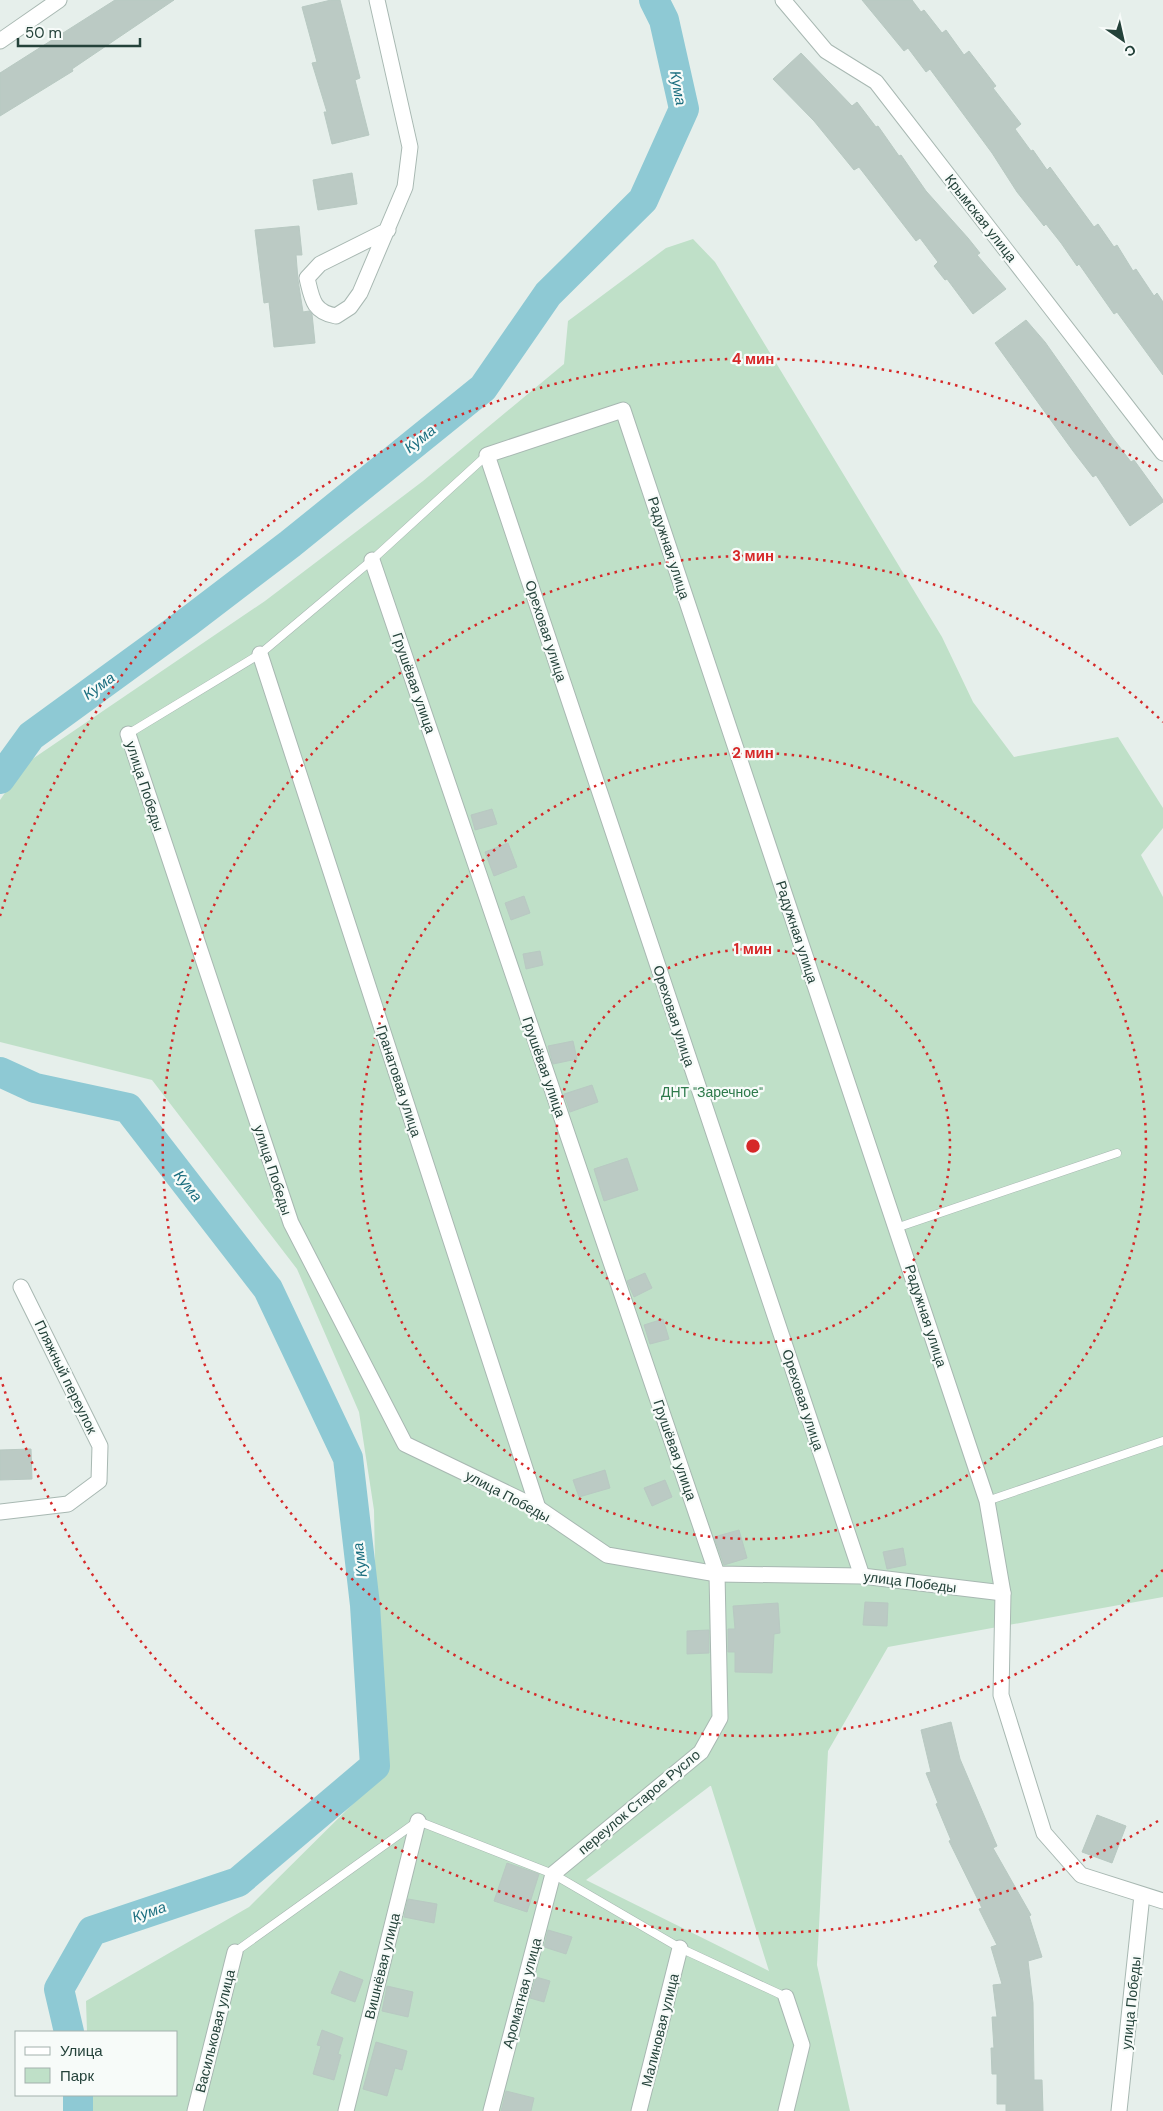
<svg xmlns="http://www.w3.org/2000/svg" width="1163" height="2111" font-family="'DM Sans',sans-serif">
<rect width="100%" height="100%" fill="#e6efeb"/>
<path fill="#bfe0c8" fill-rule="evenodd" d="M693 239 715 262 942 637 973 702 1014 757 1118 737 1163 808V828L1141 855 1163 897V1597L888 1647 828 1751 817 1965 850 2111H89L88 2095H176V2032H87L86 2001 249 1907 379 1778 374 1510 359 1412 297 1269 152 1080 0 1042V800L25 764 265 601 423 481 564 364 568 321 666 248ZM710 1786H711L769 1971 586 1880Z"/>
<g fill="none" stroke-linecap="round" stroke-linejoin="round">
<g stroke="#8ec9d4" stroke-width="30">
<path d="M0 779 31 736 189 621 290 544 483 388 548 294 643 200 684 109 664 20 654 0"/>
<path d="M0 1072 35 1088 128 1108 268 1289 348 1458 365 1605 375 1766 238 1882 92 1931 59 1989 69 2032"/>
<path d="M78 2095V2111"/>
</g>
</g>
<g fill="#bbcac4" stroke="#b8c9c2">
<path d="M115 0H174L72 69 73 71 0 116V73Z"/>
<path d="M331 0H340L360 78 355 80 369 135 332 144 324 112H327L312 63 317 62 302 7Z"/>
<path d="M862 0H912L921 12 924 10 942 33 946 30 964 55 969 51 986 73 996 86 993 88 1021 124 1015 129 1031 151 1033 150 1047 170 1050 167 1094 227 1098 224 1114 247 1117 245 1133 271 1136 269 1154 296 1157 293 1163 302V375L1117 312 1114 314 1079 264 1077 266 1061 243 1046 224 1044 226 1017 192 992 153 930 69 926 72 908 48 904 51Z"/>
<path d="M801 53 852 106 857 102 876 127 878 126 899 156 901 155 926 191 968 238 980 253 977 255 1006 289 973 314 947 279 945 280 934 266 938 262 920 238 916 241 859 167 854 170 814 121 773 79Z"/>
<path d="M352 173 357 204 318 210 313 180Z"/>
<path d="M299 226 302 255H296L298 280 303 312 309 311 312 314 315 343 274 347 269 302 264 303 255 230Z"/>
<path d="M1026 320 1045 342 1112 437 1131 462 1134 460 1163 500V502L1130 526 1096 475 1093 477 1073 451 995 343Z"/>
<path d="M492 809 497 824 475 830 471 815Z"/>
<path d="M508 843 517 867 494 876 485 852Z"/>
<path d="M524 896 530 913 511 920 505 903Z"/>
<path d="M540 951 543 965 526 969 523 954Z"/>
<path d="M573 1041 577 1059 553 1064 548 1046Z"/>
<path d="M592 1085 598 1102 570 1112 564 1094Z"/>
<path d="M627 1158 638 1190 604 1201 594 1169Z"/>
<path d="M645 1273 652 1288 634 1297 627 1281Z"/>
<path d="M663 1319 669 1339 650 1344 644 1325Z"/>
<path d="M31 1449 32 1479 0 1480V1450Z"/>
<path d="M605 1470 610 1488 579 1497 573 1480Z"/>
<path d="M665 1480 672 1497 652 1506 644 1488Z"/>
<path d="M739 1530 747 1558 724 1565 714 1537Z"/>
<path d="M903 1548 906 1565 887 1569 883 1552Z"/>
<path d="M865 1602 888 1603 887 1626 863 1625Z"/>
<path d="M778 1603 780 1633 774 1634 772 1673 735 1672V1652H728V1629H735L733 1606Z"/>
<path d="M709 1630V1653L687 1654V1631Z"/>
<path d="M951 1722 960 1759 997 1846 993 1848 1031 1915 1029 1916 1042 1957 1028 1961 1033 2003 1034 2080H1042L1043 2111H1006V2104H997V2074H992L991 2048H994L992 2017H997L993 1985 1002 1984 991 1947 997 1945 979 1909 982 1908 949 1841 951 1840 936 1804 938 1803 926 1773 931 1772 921 1730Z"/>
<path d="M1097 1815 1126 1826 1112 1863 1082 1852Z"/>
<path d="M507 1863 539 1874 527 1912 494 1901Z"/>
<path d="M408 1899 437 1904 434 1923 404 1917Z"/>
<path d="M548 1930 572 1937 566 1954 544 1947Z"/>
<path d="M340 1971 363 1980 355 2002 331 1993Z"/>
<path d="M536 1977 550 1981 544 2002 530 1998Z"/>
<path d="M387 1986 413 1992 408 2017 382 2011Z"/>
<path d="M322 2030 343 2038 338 2054 341 2055 334 2080 313 2074 321 2046 317 2045Z"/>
<path d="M376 2042 407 2051 402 2070 395 2068 387 2096 363 2089Z"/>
<path d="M506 2091 534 2098 531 2111H501Z"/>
</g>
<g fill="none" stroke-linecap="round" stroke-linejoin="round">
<defs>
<g id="lane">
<path d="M128 734 260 654 372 560 487 455"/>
<path d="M896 1228 1117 1153"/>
<path d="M987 1501 1163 1441"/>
<path d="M235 1952 418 1821 553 1874 680 1948 786 1997"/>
</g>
<g id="street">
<path d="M377 0 410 147 405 187 360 293 350 307 336 316C313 312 312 299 307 278L320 264 388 230"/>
<path d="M783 0 826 51 876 82 1163 453"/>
<path d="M0 41 59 0"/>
<path d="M372 560 717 1574 720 1718 701 1752 553 1874 491 2111"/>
<path d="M260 654 538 1508"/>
<path d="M128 734 291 1223 405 1444 538 1508 607 1555 717 1574 862 1576 1003 1593"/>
<path d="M0 1512 68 1504 99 1481 100 1446 21 1287"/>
<path d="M862 1576 487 455 623 410 987 1501 1003 1593 1001 1695 1044 1833 1081 1875 1163 1901"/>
<path d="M195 2111 235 1952"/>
<path d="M346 2111 418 1821"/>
<path d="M639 2111 680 1948"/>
<path d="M786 2111 802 2045 786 1997"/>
<path d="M1119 2111 1142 1895"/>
</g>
</defs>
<use href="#lane" stroke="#a8b8b2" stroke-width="9"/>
<use href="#street" stroke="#a8b8b2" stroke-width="17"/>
<use href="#lane" stroke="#fff" stroke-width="8"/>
<use href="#street" stroke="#fff" stroke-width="15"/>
</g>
<g fill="none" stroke="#d62828" stroke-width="2.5" stroke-dasharray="2.5 5">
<circle cx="753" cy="1146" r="197"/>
<circle cx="753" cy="1146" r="393"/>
<path d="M1163 1570A590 590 0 1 1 1163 722"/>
<path d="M1158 1821A787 787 0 0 1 0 1376M0 916A787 787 0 0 1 1158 471"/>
</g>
<g text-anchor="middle" stroke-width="4.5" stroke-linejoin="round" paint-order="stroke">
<g font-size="14" fill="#24423a" stroke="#f7fbf9">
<text transform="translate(981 218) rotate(52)" y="5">Крымская улица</text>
<text transform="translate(669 548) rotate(72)" y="5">Радужная улица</text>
<text transform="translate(546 631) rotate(72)" y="5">Ореховая улица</text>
<text transform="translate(414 683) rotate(71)" y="5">Грушёвая улица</text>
<text transform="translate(145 786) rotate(72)" y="5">улица Победы</text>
<text transform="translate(797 932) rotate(72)" y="5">Радужная улица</text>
<text transform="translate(674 1016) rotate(72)" y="5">Ореховая улица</text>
<text transform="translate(544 1067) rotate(71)" y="5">Грушёвая улица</text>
<text transform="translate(399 1081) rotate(72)" y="5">Гранатовая улица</text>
<text transform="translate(273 1170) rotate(72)" y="5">улица Победы</text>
<text transform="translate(926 1316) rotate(72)" y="5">Радужная улица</text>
<text transform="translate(66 1377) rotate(64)" y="5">Пляжный переулок</text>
<text transform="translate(803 1400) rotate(72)" y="5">Ореховая улица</text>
<text transform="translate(675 1450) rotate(71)" y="5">Грушёвая улица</text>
<text transform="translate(508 1496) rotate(28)" y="5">улица Победы</text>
<text transform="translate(910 1582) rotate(7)" y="5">улица Победы</text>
<text transform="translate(639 1802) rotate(-40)" y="5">переулок Старое Русло</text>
<text transform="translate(382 1966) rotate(-76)" y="5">Вишнёвая улица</text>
<text transform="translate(522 1993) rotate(-75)" y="5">Ароматная улица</text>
<text transform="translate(1131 2003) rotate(-84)" y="5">улица Победы</text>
<text transform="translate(660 2030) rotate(-76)" y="5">Малиновая улица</text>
<text transform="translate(215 2031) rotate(-76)" y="5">Васильковая улица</text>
</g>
<g font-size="14" fill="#2d7a4b" stroke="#f7fbf9">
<text x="712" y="1097">ДНТ "Заречное"</text>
</g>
<g font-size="15" font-style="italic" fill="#1c6f80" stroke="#f7fbf9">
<text transform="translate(678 88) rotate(80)" y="5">Кума</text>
<text transform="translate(420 439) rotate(-39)" y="5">Кума</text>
<text transform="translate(99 686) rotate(-36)" y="5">Кума</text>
<text transform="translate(188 1186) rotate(52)" y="5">Кума</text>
<text transform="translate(360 1560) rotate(-97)" y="5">Кума</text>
<text transform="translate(149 1912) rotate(-19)" y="5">Кума</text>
</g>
</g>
<circle cx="753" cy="1146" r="8" fill="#d62828" stroke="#f7fbf9" stroke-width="2.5"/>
<g font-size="15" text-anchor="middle" font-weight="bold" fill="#d62828" stroke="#f7fbf9" stroke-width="4.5" stroke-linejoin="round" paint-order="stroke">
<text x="753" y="364">4 мин</text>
<text x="753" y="561">3 мин</text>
<text x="753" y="758">2 мин</text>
<text x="753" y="954">1 мин</text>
</g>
<rect x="15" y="2031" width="162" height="65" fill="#f7fbf9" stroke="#a3b1ad"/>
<rect x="25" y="2047" width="25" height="8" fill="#ffffff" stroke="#a3b1ad"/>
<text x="60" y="2056" font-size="15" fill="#24423a">Улица</text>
<rect x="25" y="2068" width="25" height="15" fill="#bfe0c8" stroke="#a3b1ad"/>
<text x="60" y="2081" font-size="15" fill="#24423a">Парк</text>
<g transform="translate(1123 40) rotate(146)" stroke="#f7fbf9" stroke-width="4" paint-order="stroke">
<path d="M0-4L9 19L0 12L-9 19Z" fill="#24423a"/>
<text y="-8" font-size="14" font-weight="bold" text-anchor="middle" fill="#24423a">С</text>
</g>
<path d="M18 38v8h122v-8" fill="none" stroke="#24423a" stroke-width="2.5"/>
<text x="25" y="38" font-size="15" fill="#24423a" stroke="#f7fbf9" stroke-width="4" paint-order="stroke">50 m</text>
</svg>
